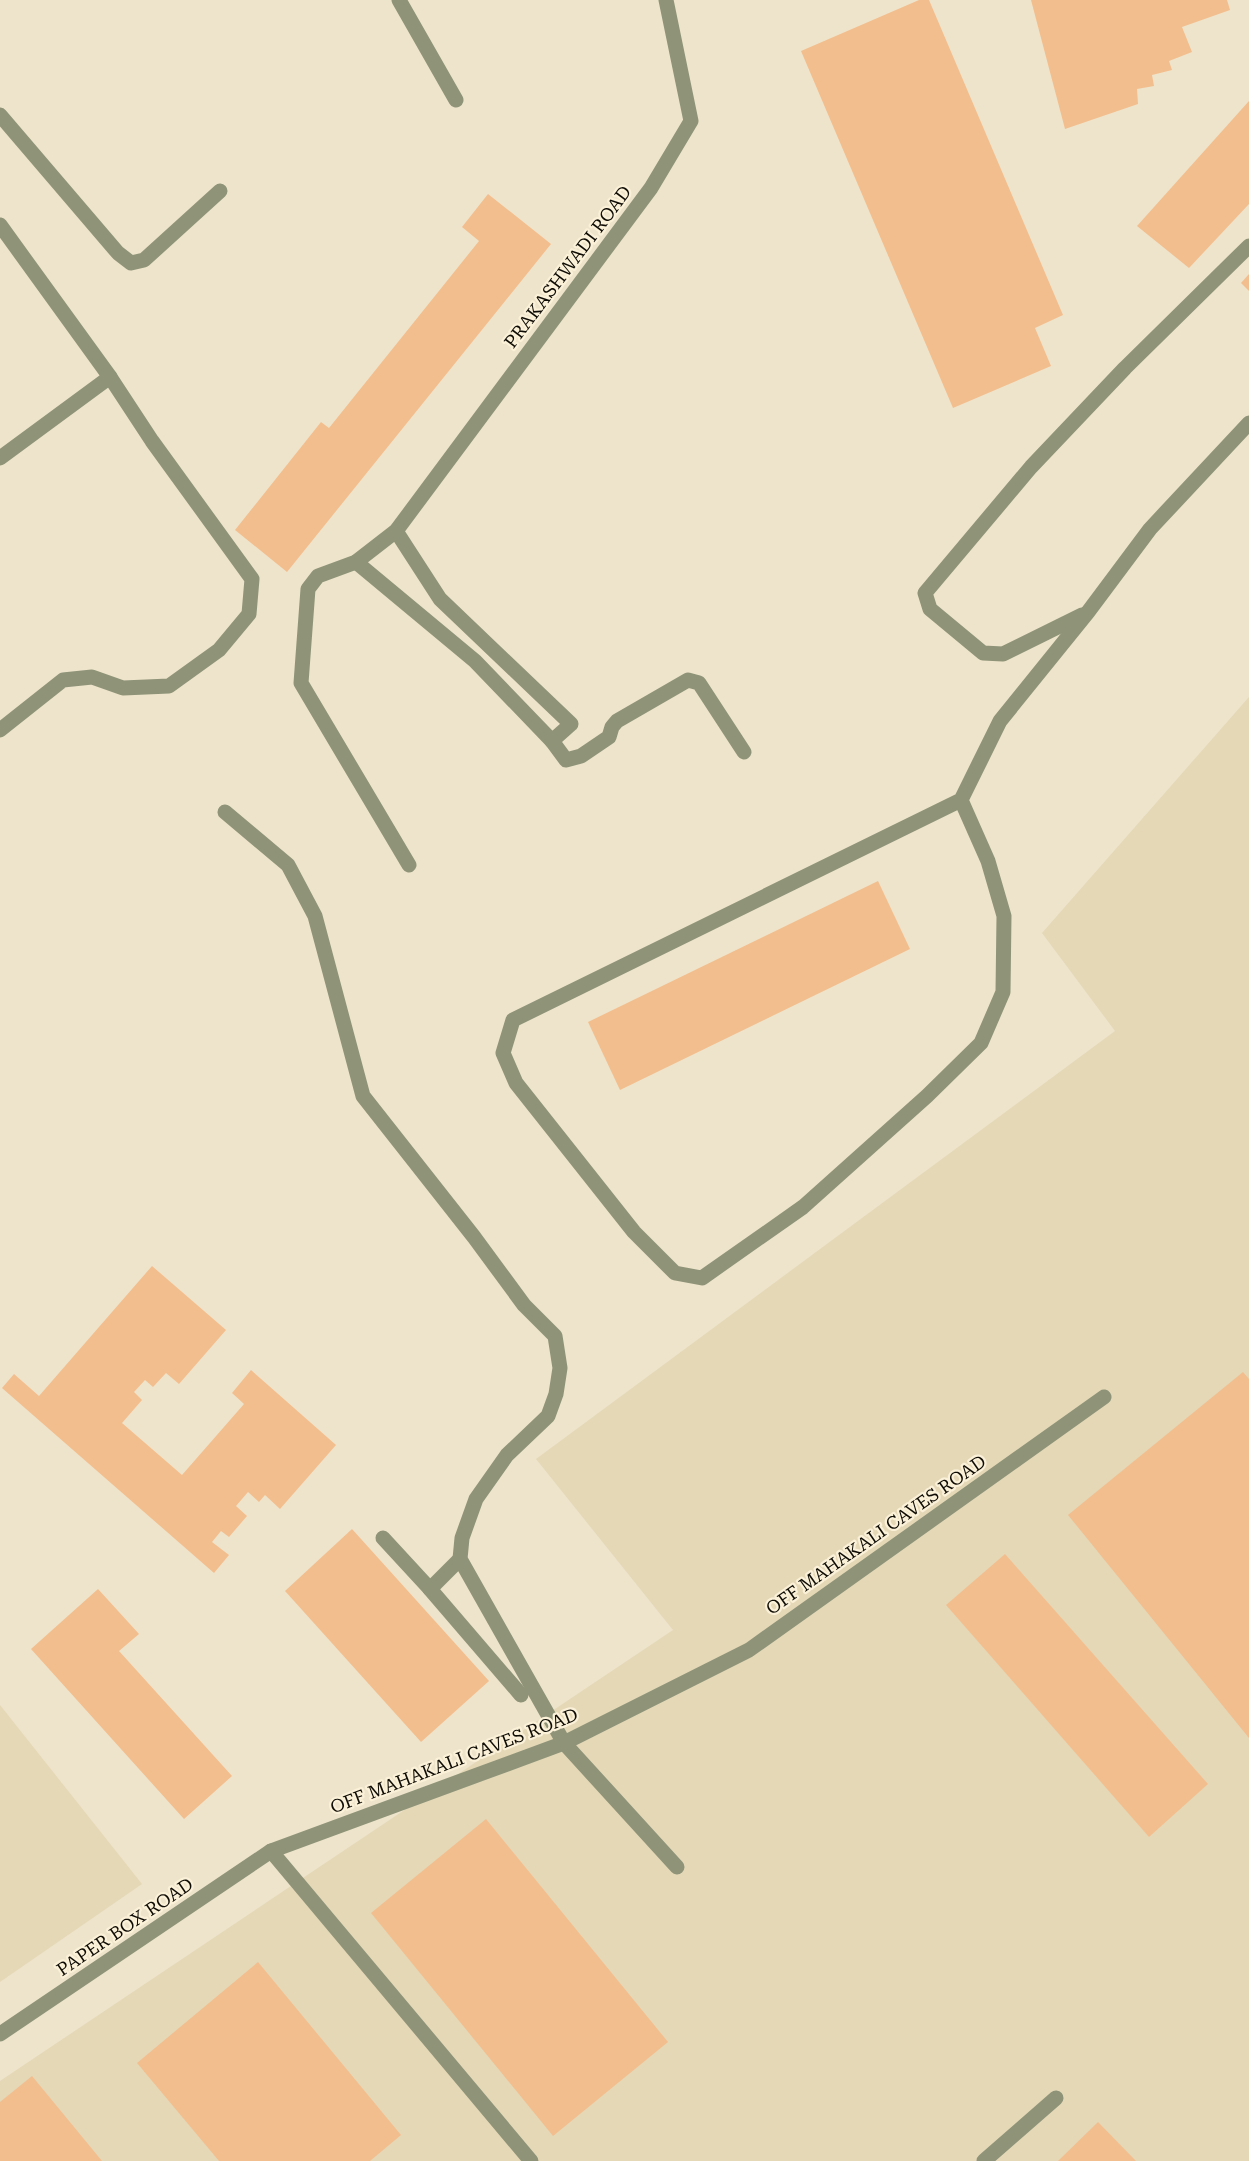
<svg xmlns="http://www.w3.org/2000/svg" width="1249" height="2161" font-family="'Roboto Serif',serif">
<rect width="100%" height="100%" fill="#eee4cb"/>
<g fill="#e4d8b7">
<path d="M1249 697V2161H0V2081L673 1630 536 1459 1115 1031 1042 933Z"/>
<path d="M0 1705 142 1884 0 1982Z"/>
</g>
<g fill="#f3be8e">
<path d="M919 0H929L1063 315 1035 328 1051 366 953 408 801 51Z"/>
<path d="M1031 0H1227L1230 10 1182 27 1192 52 1169 61 1172 70 1152 75 1154 86 1137 89 1138 104 1065 129Z"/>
<path d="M1249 101V204L1189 268 1137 226Z"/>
<path d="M488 194 551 244 287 572 235 530 321 422 329 428 479 241 462 227Z"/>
<path d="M1249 274V291L1241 283Z"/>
<path d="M878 881 910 949 620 1090 588 1022Z"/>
<path d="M152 1266 226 1330 179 1384 166 1373 153 1387 145 1380 134 1392 142 1400 122 1423 182 1475 244 1404 232 1393 251 1370 336 1445 280 1509 265 1495 259 1502 248 1492 236 1506 247 1516 229 1537 221 1531 212 1542 229 1555 214 1573 2 1388 14 1374 39 1396Z"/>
<path d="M1243 1372 1249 1379V1738L1068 1515Z"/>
<path d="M352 1529 489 1681 421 1742 285 1591Z"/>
<path d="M1005 1554 1208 1784 1149 1837 946 1605Z"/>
<path d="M98 1589 139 1634 119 1651 232 1776 184 1819 31 1649Z"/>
<path d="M486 1819 668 2042 553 2136 371 1913Z"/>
<path d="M258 1962 401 2135 370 2161H219L137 2063Z"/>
<path d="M32 2076 102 2161H0V2102Z"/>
<path d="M1098 2122 1136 2161H1058Z"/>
</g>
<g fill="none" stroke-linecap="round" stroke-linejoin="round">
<g stroke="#8f9479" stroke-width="15">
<path d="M0 115 118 253 131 263 144 260 220 191"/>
<path d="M564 1743 677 1867"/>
<path d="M984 2161 1056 2098"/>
</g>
<g stroke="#8f9479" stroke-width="15">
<path d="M399 0 456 100"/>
<path d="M0 225 110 377 152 441 252 579 249 614 219 650 169 686 123 688 92 677 63 680 0 730"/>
<path d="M0 458 110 377"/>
<path d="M396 531 440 599 571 724 552 741 566 760 581 756 609 737 612 727 617 721 688 680 699 683 744 752"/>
<path d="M356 562 475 661 552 741"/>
<path d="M1082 615 1003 654 983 653 930 609 925 593 1031 467 1125 368 1249 246"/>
<path d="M961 800 988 861 1004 916 1003 992 981 1043 927 1096 803 1207 702 1278 675 1273 634 1232 516 1083 503 1053 513 1020 961 800 1000 721 1088 612 1150 529 1249 423"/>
<path d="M225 812 288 865 315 916 363 1096 474 1237 524 1305 555 1336 560 1368 556 1394 548 1416 507 1455 476 1499 462 1538 460 1559 564 1743"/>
<path d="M409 865 301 683 308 589 318 576 356 562 396 531 651 188 691 121 666 0"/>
<path d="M383 1538 430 1589"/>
<path d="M460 1559 430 1589 521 1695"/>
<path d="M271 1851 531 2161"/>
<path d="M0 2034 271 1851 564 1743 749 1650 1104 1397"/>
</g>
</g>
<g text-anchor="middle" stroke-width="4.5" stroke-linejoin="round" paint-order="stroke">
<g font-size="18" fill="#0f0c05" stroke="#fbf1d8">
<text transform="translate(568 267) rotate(-53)" y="6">PRAKASHWADI ROAD</text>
<text transform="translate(876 1535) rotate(-35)" y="6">OFF MAHAKALI CAVES ROAD</text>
<text transform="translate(454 1761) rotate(-21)" y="6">OFF MAHAKALI CAVES ROAD</text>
<text transform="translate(125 1927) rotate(-34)" y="6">PAPER BOX ROAD</text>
</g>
</g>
</svg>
